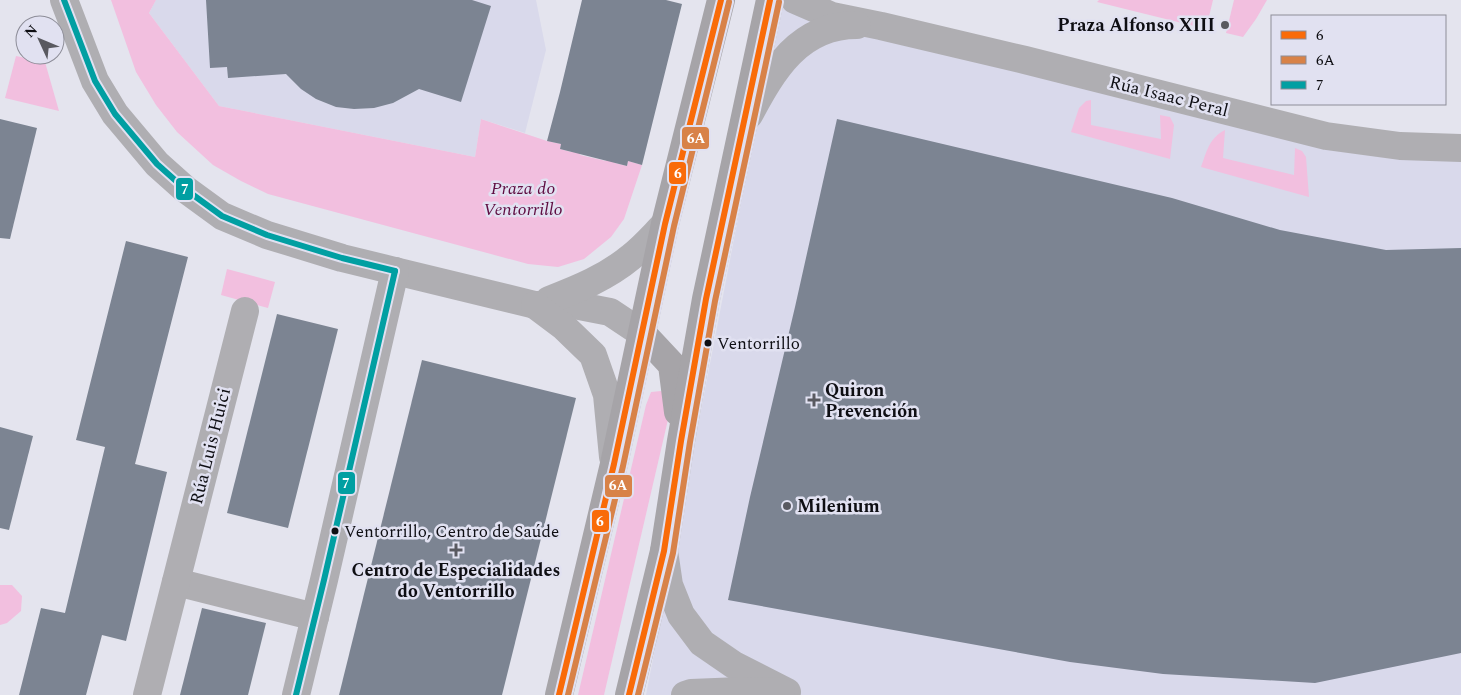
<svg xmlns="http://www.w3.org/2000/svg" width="1461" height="695" font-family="Spectral,serif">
<rect width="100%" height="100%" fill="#e4e4ee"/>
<g fill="#d9d9eb">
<path d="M156 0H536L546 50 525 133 481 119 475 157 219 106 149 13Z"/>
<path d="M780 1 1326 136 1461 148V695H646Z"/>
</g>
<g fill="#f2bfdf">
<path d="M111 0H156L149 13 219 106 475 157 481 119 547 141 561 144 560 149 571 152 573 148 581 150 580 155 606 161 607 156 615 163 627 166 628 161 642 165 624 219 611 237 584 259 558 267 528 264 268 194 241 181 213 165 177 132 156 105 136 72Z"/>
<path d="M1099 0H1213L1206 29 1097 2Z"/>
<path d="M1234 0H1267L1256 19 1243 37 1226 33Z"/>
<path d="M16 56 45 62 59 111 5 98Z"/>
<path d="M1091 100V125L1161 139 1160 115 1170 117 1174 125 1170 159 1071 132 1079 108 1086 101Z"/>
<path d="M1225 130 1223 158 1294 175 1295 148 1302 151 1306 157 1309 197 1201 167C1207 151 1209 138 1225 130Z"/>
<path d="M227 269 275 282 268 308 221 295Z"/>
<path d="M661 391 668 397 670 411 604 695H578L646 405 651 392Z"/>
<path d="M0 585H12L22 596 21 611 7 623 0 625Z"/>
</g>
<g fill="#7c8492">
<path d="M206 0H472L491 6 461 102 419 89 393 103 374 108 354 109 336 107 316 99 301 89 286 74 228 78 227 67 210 68Z"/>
<path d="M582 0H666L682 4 642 165 628 161 627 166 560 149 561 144 547 141 560 92Z"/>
<path d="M0 119 37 128 10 239 0 238Z"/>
<path d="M837 119 1172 198 1280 230 1386 250 1461 248V653L1315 683 1163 674 1070 662 728 600 750 497 795 307Z"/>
<path d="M126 241 188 257 135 464 167 472 126 641 102 635 86 695H19L41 608 65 613 105 447 76 440Z"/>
<path d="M277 314 338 329 288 528 227 513Z"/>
<path d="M422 360 576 398 502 695H339Z"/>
<path d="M0 427 33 436 9 530 0 528Z"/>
<path d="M202 608 266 623 248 695H180Z"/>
</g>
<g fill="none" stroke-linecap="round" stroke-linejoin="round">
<g stroke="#afaeb2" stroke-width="28">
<path d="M64 0 95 81 115 114 157 164 185 189 222 216 267 235 342 258 395 271 535 305H574L610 312 643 334"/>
<path d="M795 0 832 16 881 26 1025 60 1326 136 1400 146 1461 148"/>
<path d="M749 115C773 70 799 25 857 25"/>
<path d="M549 300C578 289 607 277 631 257 644 247 654 235 665 224"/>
<path d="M535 305 563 326 593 355 607 395 613 457"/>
<path d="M664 551 669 585 681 615 702 643 734 665 787 692"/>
<path d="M176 582 315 617"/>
<path d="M147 695 245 311"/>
<path d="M296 695 324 580 395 271"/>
<path d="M685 695 691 693 740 691 781 692"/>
</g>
<g stroke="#a6a4a8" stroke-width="28">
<path d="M643 334 672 365 678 412"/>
<path d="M559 695 614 464 665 224 721 0"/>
<path d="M629 695 664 551 681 441 706 299 770 0"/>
</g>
<defs>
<g id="bus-1">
<path d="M559 695 614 464 665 224 721 0"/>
<path d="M629 695 664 551 681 441 706 299 770 0"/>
</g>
<g id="bus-2">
<path d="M568 695 623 466 674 226 729 2"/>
<path d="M638 695 673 553 690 442 715 301 779 2"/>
</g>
<g id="bus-3">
<path d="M64 0 95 81 115 114 157 164 185 189 222 216 267 235 342 258 395 271"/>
<path d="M296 695 324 580 395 271"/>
</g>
</defs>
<use href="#bus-1" stroke="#e1e1f1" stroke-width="10"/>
<use href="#bus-2" stroke="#e1e1f1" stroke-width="10"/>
<use href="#bus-3" stroke="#e1e1f1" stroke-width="10"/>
<use href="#bus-1" stroke="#f96b09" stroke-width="6"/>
<use href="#bus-2" stroke="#d88248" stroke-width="6"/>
<use href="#bus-3" stroke="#019fa2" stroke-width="6"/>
</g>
<g fill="#595960" stroke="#e1e1f1" stroke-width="2">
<circle cx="1225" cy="25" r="5"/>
<path d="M811.5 392.5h5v5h5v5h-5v5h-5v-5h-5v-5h5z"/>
<circle cx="787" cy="506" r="5"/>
<path d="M453.5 542.5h5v5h5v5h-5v5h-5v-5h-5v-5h5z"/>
</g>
<g fill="#0e0e13" stroke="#e1e1f1" stroke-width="2">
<circle cx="708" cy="343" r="4.5"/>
<circle cx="335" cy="531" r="4.5"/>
</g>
<g text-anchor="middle" stroke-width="5" stroke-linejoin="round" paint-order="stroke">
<g font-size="17" fill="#0e0e13" stroke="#e1e1f1" text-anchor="start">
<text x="717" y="349">Ventorrillo</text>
<text x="344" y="537">Ventorrillo, Centro de Saúde</text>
</g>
<g font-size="18" font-weight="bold" fill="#0e0e13" stroke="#e1e1f1" text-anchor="start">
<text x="1215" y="31" text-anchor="end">Praza Alfonso XIII</text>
<text x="825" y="396">Quiron<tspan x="825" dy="21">Prevención</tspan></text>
<text x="797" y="512">Milenium</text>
<text x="456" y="576" text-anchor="middle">Centro de Especialidades<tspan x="456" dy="21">do Ventorrillo</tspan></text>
</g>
<g font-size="18" fill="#0e0e13" stroke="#e1e1f1">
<text transform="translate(1169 96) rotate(14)" y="6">Rúa Isaac Peral</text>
<text transform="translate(210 446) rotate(-76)" y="6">Rúa Luis Huici</text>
</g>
<g font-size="18" font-style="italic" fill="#5f0d42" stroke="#e1e1f1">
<text x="523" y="194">Praza do<tspan x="523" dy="21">Ventorrillo</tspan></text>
</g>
</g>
<g stroke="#e1e1f1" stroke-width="2">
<rect x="681" y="126" width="29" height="24" rx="5" fill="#d88248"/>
<rect x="668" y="161" width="19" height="24" rx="5" fill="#f96b09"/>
<rect x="175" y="177" width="19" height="24" rx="5" fill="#019fa2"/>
<rect x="337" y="471" width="19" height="24" rx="5" fill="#019fa2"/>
<rect x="604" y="474" width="29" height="24" rx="5" fill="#d88248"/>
<rect x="591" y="509" width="19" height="24" rx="5" fill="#f96b09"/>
</g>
<g font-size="14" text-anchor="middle" font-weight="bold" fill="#fff">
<text x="696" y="143">6A</text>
<text x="678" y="178">6</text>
<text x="185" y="194">7</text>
<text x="346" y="488">7</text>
<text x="618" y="490">6A</text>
<text x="600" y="526">6</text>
</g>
<rect x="1271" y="15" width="175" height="90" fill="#e1e1f1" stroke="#8d8d98"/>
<rect x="1281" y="31" width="25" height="8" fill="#f96b09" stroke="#8d8d98"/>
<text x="1316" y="40" font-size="15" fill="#0e0e13">6</text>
<rect x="1281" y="56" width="25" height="8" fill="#d88248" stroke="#8d8d98"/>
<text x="1316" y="65" font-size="15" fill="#0e0e13">6A</text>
<rect x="1281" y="81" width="25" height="8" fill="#019fa2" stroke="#8d8d98"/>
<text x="1316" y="90" font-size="15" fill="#0e0e13">7</text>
<g transform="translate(40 40) rotate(314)"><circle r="24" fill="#e1e1f1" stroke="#8d8d98"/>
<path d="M0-4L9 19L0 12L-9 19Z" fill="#595960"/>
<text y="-8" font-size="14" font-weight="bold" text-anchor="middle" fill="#0e0e13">N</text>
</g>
</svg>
